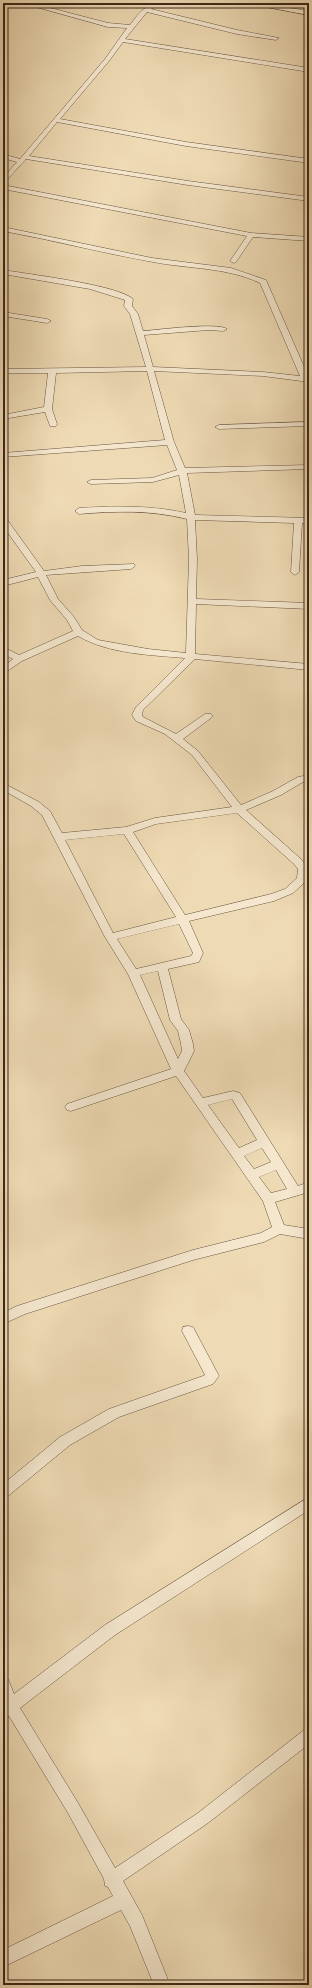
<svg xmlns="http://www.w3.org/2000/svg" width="312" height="1988" font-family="Alegreya,serif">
<rect width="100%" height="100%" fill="#eedab4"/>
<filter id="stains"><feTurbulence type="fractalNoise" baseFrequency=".005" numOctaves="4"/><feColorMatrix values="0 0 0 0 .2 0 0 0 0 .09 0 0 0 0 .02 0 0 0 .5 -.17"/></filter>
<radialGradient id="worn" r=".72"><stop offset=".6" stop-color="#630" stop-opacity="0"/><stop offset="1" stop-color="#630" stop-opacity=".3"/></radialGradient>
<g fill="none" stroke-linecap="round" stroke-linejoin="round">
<defs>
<g id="minor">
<path d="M22 3H31L108 23 130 25C138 14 146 3 161 3L151 9 237 30 279 38 276 40 237 34 147 12 125 39 309 68V72L123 42 109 61 60 119 186 142 309 159V163L186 146 57 122 29 156 188 181 309 197V201L188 185 26 159 3 184V178L17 162 3 158V154L20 159 105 59 127 28 108 27Z"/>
<path d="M245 3H258L309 11V15Z"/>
<path d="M3 185 251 233 309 237V241L253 237 236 262 234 263 230 261 247 236 3 189Z"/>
<path d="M3 227 152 258 231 268 266 280 309 378V382L263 376 154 371 174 442 185 468 309 465V469L187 473 195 515 309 518V524L302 523 299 572 295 575 291 572 294 523 195 520 197 559 196 599 309 603V609L196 604 195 654 309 664V670L195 659 143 710 142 715 143 717 176 734 205 714H211L213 716 211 718 183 739 198 751 241 805 273 791 298 777 309 775V781L303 782 281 795 246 810 302 860 308 869 306 881 293 893 274 901 189 921 203 953 199 962 168 969 181 1019 189 1030 193 1044 194 1051 184 1071 203 1098 233 1091 240 1093 298 1186 309 1182V1192L275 1202 284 1225 309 1229V1239L280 1234 264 1242 193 1260 25 1314 3 1324V1313L17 1306 193 1250 261 1233 272 1227 263 1201 176 1076 71 1111 67 1110 65 1107 67 1104 171 1069 128 974 105 937 42 815 31 806 3 790V783L39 802 50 811 62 833 126 827 155 818 232 807 192 755 165 734 136 721 132 715 136 707 185 658C150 655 109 654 78 636L22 661 3 674V667L13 659 3 654V647L19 655 73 631 67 620 50 600 38 577 3 586V580L36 572 3 526V517L6 518 44 571 82 566 134 564 135 566 131 569 46 575 58 599 74 617 82 630 98 640 148 649 186 653 189 559 187 519C150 510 117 511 79 514L75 511 79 508C116 506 150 505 186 513L179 475 153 482 91 484 87 482 91 480 152 478 177 470 167 445 3 457V453L165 440 147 371 56 373 52 409 57 424 56 426H50L45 412 3 419V415L44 407 48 373H3V369L146 367 130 314 124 306 125 300 90 289 3 274V270C27 274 118 285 133 299L132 306 138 314 143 331C157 330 218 322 227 329L223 331 209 330 144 335 153 367 263 372 300 376 260 283C226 267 189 269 153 262 102 253 53 240 3 231ZM237 813 294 864 298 869 297 878 285 889 271 894 185 915 133 832 156 824ZM124 834 176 917 113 933 65 840ZM179 924 193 953 191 956 136 969 117 939ZM158 971 170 1020 178 1031 181 1044 182 1051 178 1059 140 975ZM232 1099 257 1140 239 1148 208 1105ZM262 1148 271 1162 254 1169 244 1156ZM276 1170 287 1189 271 1193 259 1177Z"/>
<path d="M3 312 47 319 51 321 47 323 3 316Z"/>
<path d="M309 422V426L219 429 215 427 219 425Z"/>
<path d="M188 1326 193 1327 219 1376 213 1384 119 1417 70 1445 8 1496 3 1498V1484L60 1437 109 1409 203 1376 205 1375 182 1331 183 1327Z"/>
<path d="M309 1497V1510L115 1635 20 1708 78 1803 115 1868 198 1813 304 1730 309 1728V1744L208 1823 123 1881 142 1915 170 1985H154L130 1926 121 1910 3 1967V1950L113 1896 108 1887 105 1886 104 1879 68 1813 9 1716 3 1719V1677L8 1679 14 1694 105 1625Z"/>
</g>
</defs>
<use href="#minor" stroke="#685440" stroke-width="1"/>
<use href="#minor" fill="#f4e7ce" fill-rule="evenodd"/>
</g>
<rect width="312" height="1988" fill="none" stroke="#eedab4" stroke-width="16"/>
<rect x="4" y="4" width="304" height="1980" fill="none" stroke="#3b271a" stroke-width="2"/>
<rect x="8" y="8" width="296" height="1972" fill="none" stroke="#3b271a"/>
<rect width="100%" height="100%" filter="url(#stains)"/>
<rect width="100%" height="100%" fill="url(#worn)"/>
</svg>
